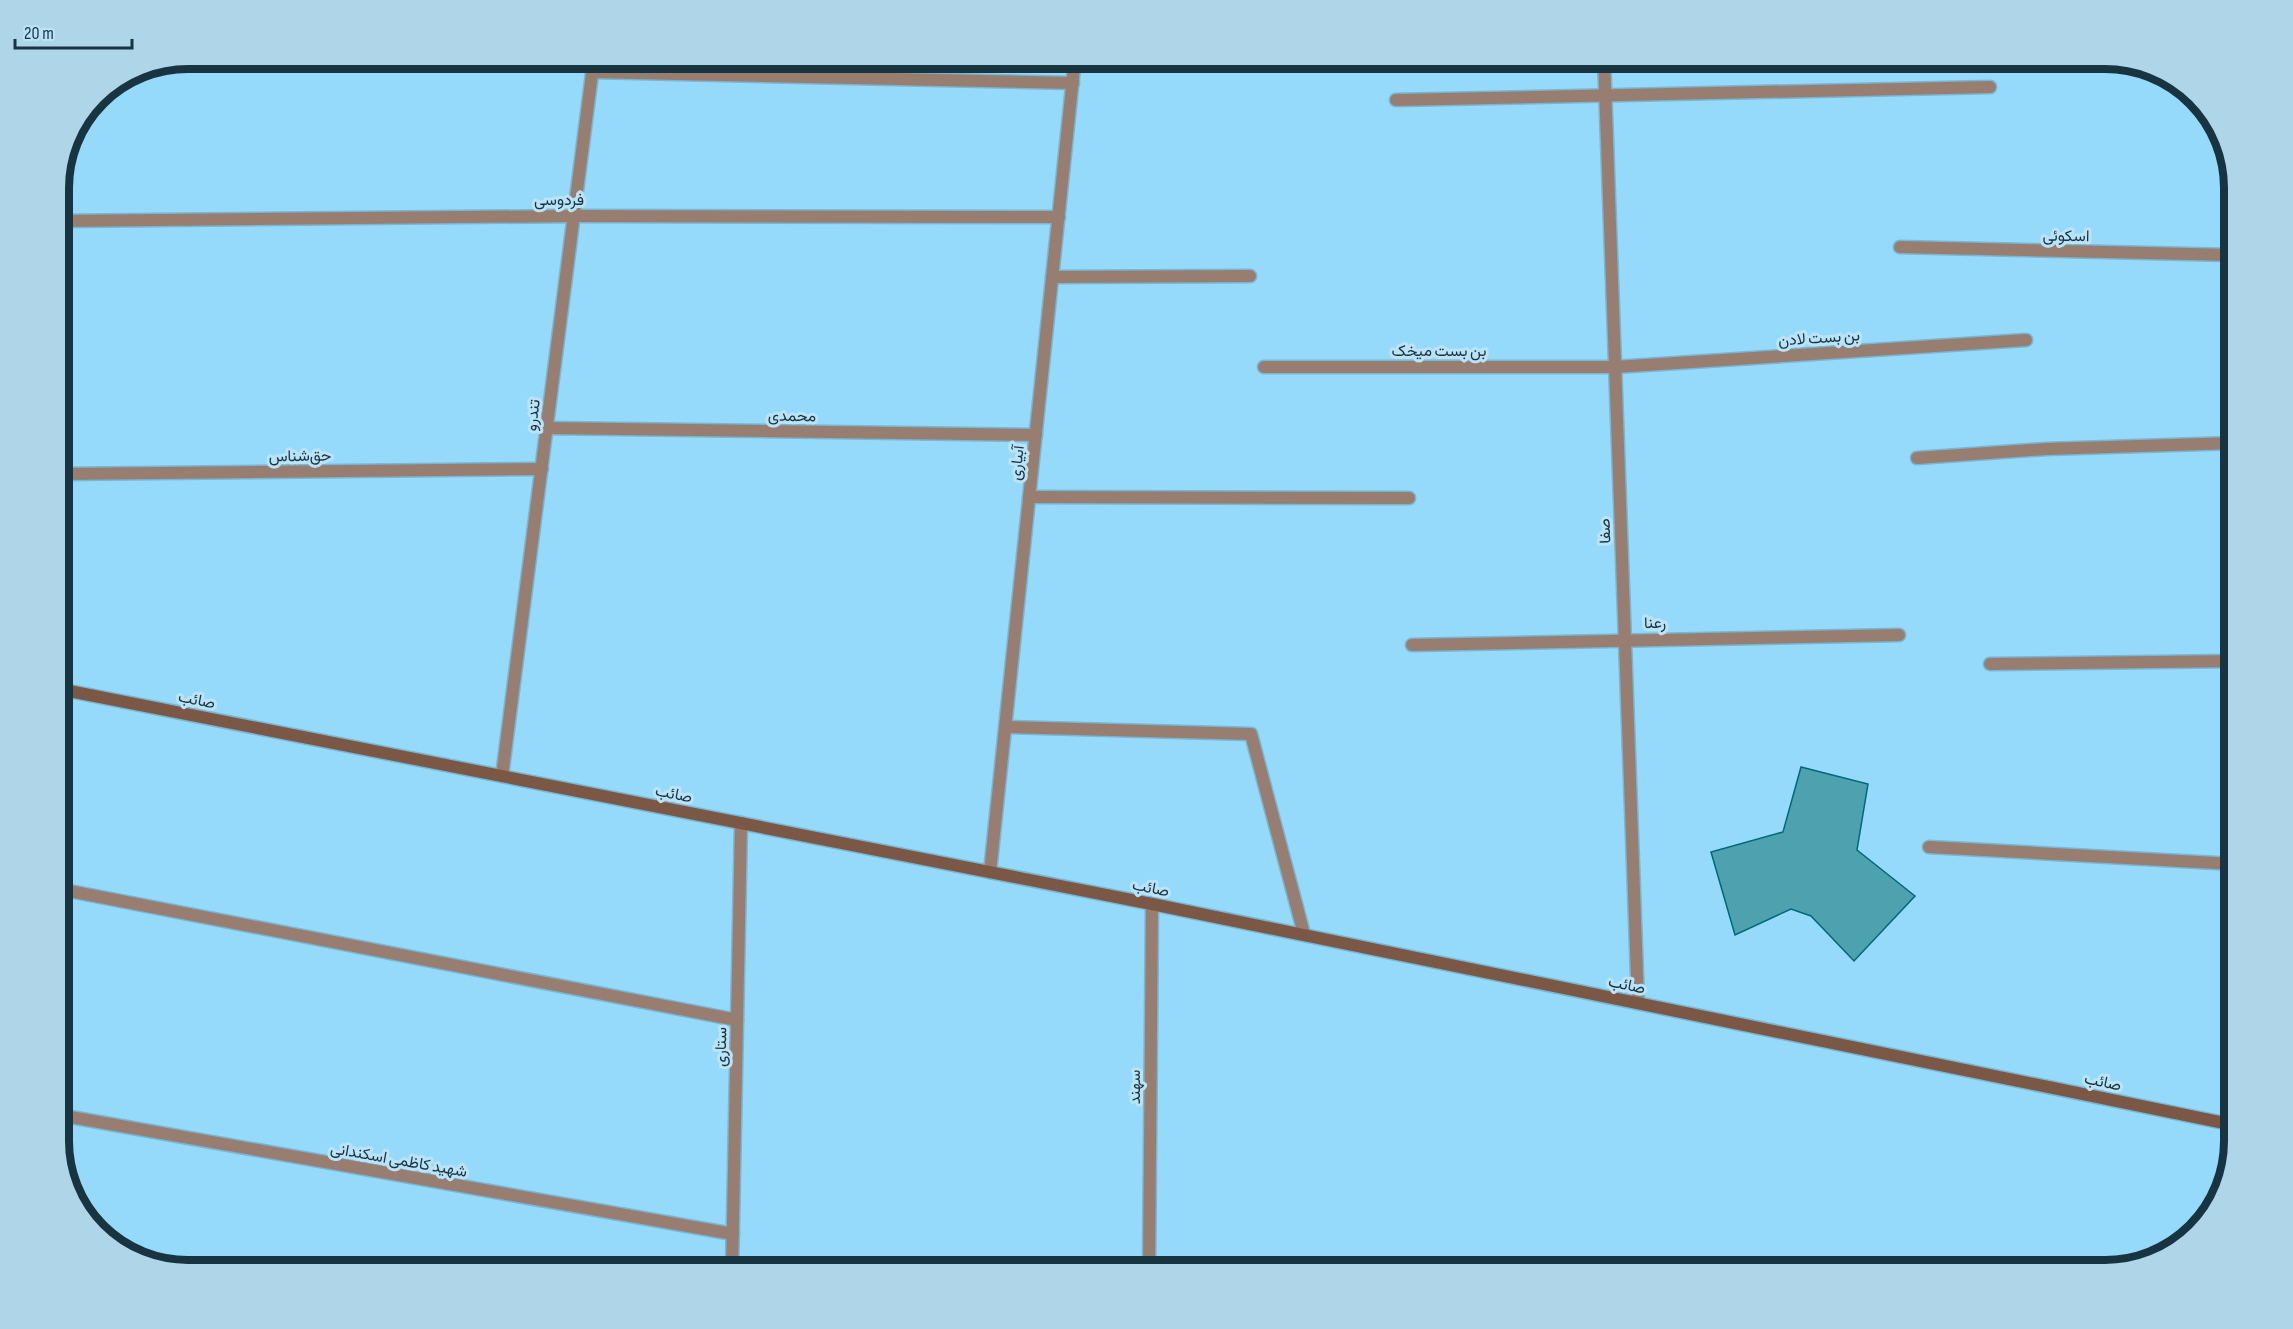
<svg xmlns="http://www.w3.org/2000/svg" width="2293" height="1329" font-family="'Sofia Sans Condensed',Vazirmatn,sans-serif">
<rect width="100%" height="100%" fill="#95dafa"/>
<path fill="#4ea1ae" stroke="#006976" stroke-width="1.5" d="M1801 767 1868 784 1857 850 1915 896 1854 961 1811 916 1791 909 1735 935 1711 852 1783 832Z"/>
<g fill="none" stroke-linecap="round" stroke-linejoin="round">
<defs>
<g id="minor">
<path d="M592 72 1073 83"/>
<path d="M1396 100 1990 87"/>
<path d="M59 221 574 216 1059 217"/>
<path d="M1900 247 2231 255"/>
<path d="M1052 277 1250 276"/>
<path d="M1264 367H1615L2026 340"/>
<path d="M547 428 1036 435"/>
<path d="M1917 458 2046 449 2234 443"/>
<path d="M59 474 542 469"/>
<path d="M1029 497 1409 498"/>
<path d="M1412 645 1899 635"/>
<path d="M1990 664 2234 661"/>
<path d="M1006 727 1251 734 1304 934"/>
<path d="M502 776 594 58"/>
<path d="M1929 847 2234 864"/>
<path d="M990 872 1075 58"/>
<path d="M59 889 737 1020"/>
<path d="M59 1115 733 1234"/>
</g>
<g id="tertiary">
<path d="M1604 58 1638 1003"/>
<path d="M732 1270 741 823"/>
<path d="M1149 1270 1152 904"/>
</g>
<path id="secondary" d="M59 689 1152 904 2234 1125"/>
<g id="primary">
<path d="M2229 165 2234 650"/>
<path d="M2234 675V863"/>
<path d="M2234 866V1119"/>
</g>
</defs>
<use href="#minor" stroke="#7ab5d1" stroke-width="15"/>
<use href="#tertiary" stroke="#7ab5d1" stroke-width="15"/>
<use href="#secondary" stroke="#7ab5d1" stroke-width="15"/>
<use href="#primary" stroke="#7ab5d1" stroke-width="18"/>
<use href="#minor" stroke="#987e71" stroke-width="12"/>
<use href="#tertiary" stroke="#987e71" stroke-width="12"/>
<use href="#secondary" stroke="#7b5845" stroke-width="12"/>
<use href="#primary" stroke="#663c24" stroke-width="15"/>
</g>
<g text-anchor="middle" stroke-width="6" stroke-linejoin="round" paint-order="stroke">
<g font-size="16" fill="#183441" stroke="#bbe3f7">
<text x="559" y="205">فردوسی</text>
<text transform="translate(2066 235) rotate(1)" y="6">اسکوئی</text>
<text transform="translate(1819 337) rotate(-4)" y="6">بن بست لادن</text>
<text x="1439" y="356">بن بست میخک</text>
<text transform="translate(532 415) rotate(-83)" y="6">تندرو</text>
<text transform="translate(792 415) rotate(1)" y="6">محمدی</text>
<text transform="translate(300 455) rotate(-1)" y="6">حق‌شناس</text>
<text transform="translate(1016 463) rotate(-84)" y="6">آبیاری</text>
<text transform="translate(1604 531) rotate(-92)" y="6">صفا</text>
<text transform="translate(1655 622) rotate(-1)" y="6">رعنا</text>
<text transform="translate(197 699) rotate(11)" y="6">صائب</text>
<text transform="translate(674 793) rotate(11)" y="6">صائب</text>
<text transform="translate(1151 887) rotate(11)" y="6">صائب</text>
<text transform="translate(1627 984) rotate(12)" y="6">صائب</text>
<text transform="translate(720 1047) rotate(-89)" y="6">ستاری</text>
<text transform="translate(2103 1081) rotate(12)" y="6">صائب</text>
<text transform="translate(1134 1087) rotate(-90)" y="6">سهند</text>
<text transform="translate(399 1159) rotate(10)" y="6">شهید کاظمی اسکندانی</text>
</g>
</g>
<path d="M0 0H2293V1329H0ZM188 69H2105A119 119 0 0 1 2224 188V1141A119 119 0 0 1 2105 1260H188A119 119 0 0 1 69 1141V188A119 119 0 0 1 188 69Z" fill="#aed5e8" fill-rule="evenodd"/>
<path fill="none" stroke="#183441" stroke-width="8" d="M188 69H2105A119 119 0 0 1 2224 188V1141A119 119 0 0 1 2105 1260H188A119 119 0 0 1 69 1141V188A119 119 0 0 1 188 69Z"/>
<path d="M15 39v9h117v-9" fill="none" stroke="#183441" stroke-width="3"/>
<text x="24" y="39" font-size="18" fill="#183441" stroke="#bbe3f7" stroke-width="4.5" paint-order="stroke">20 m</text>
</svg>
